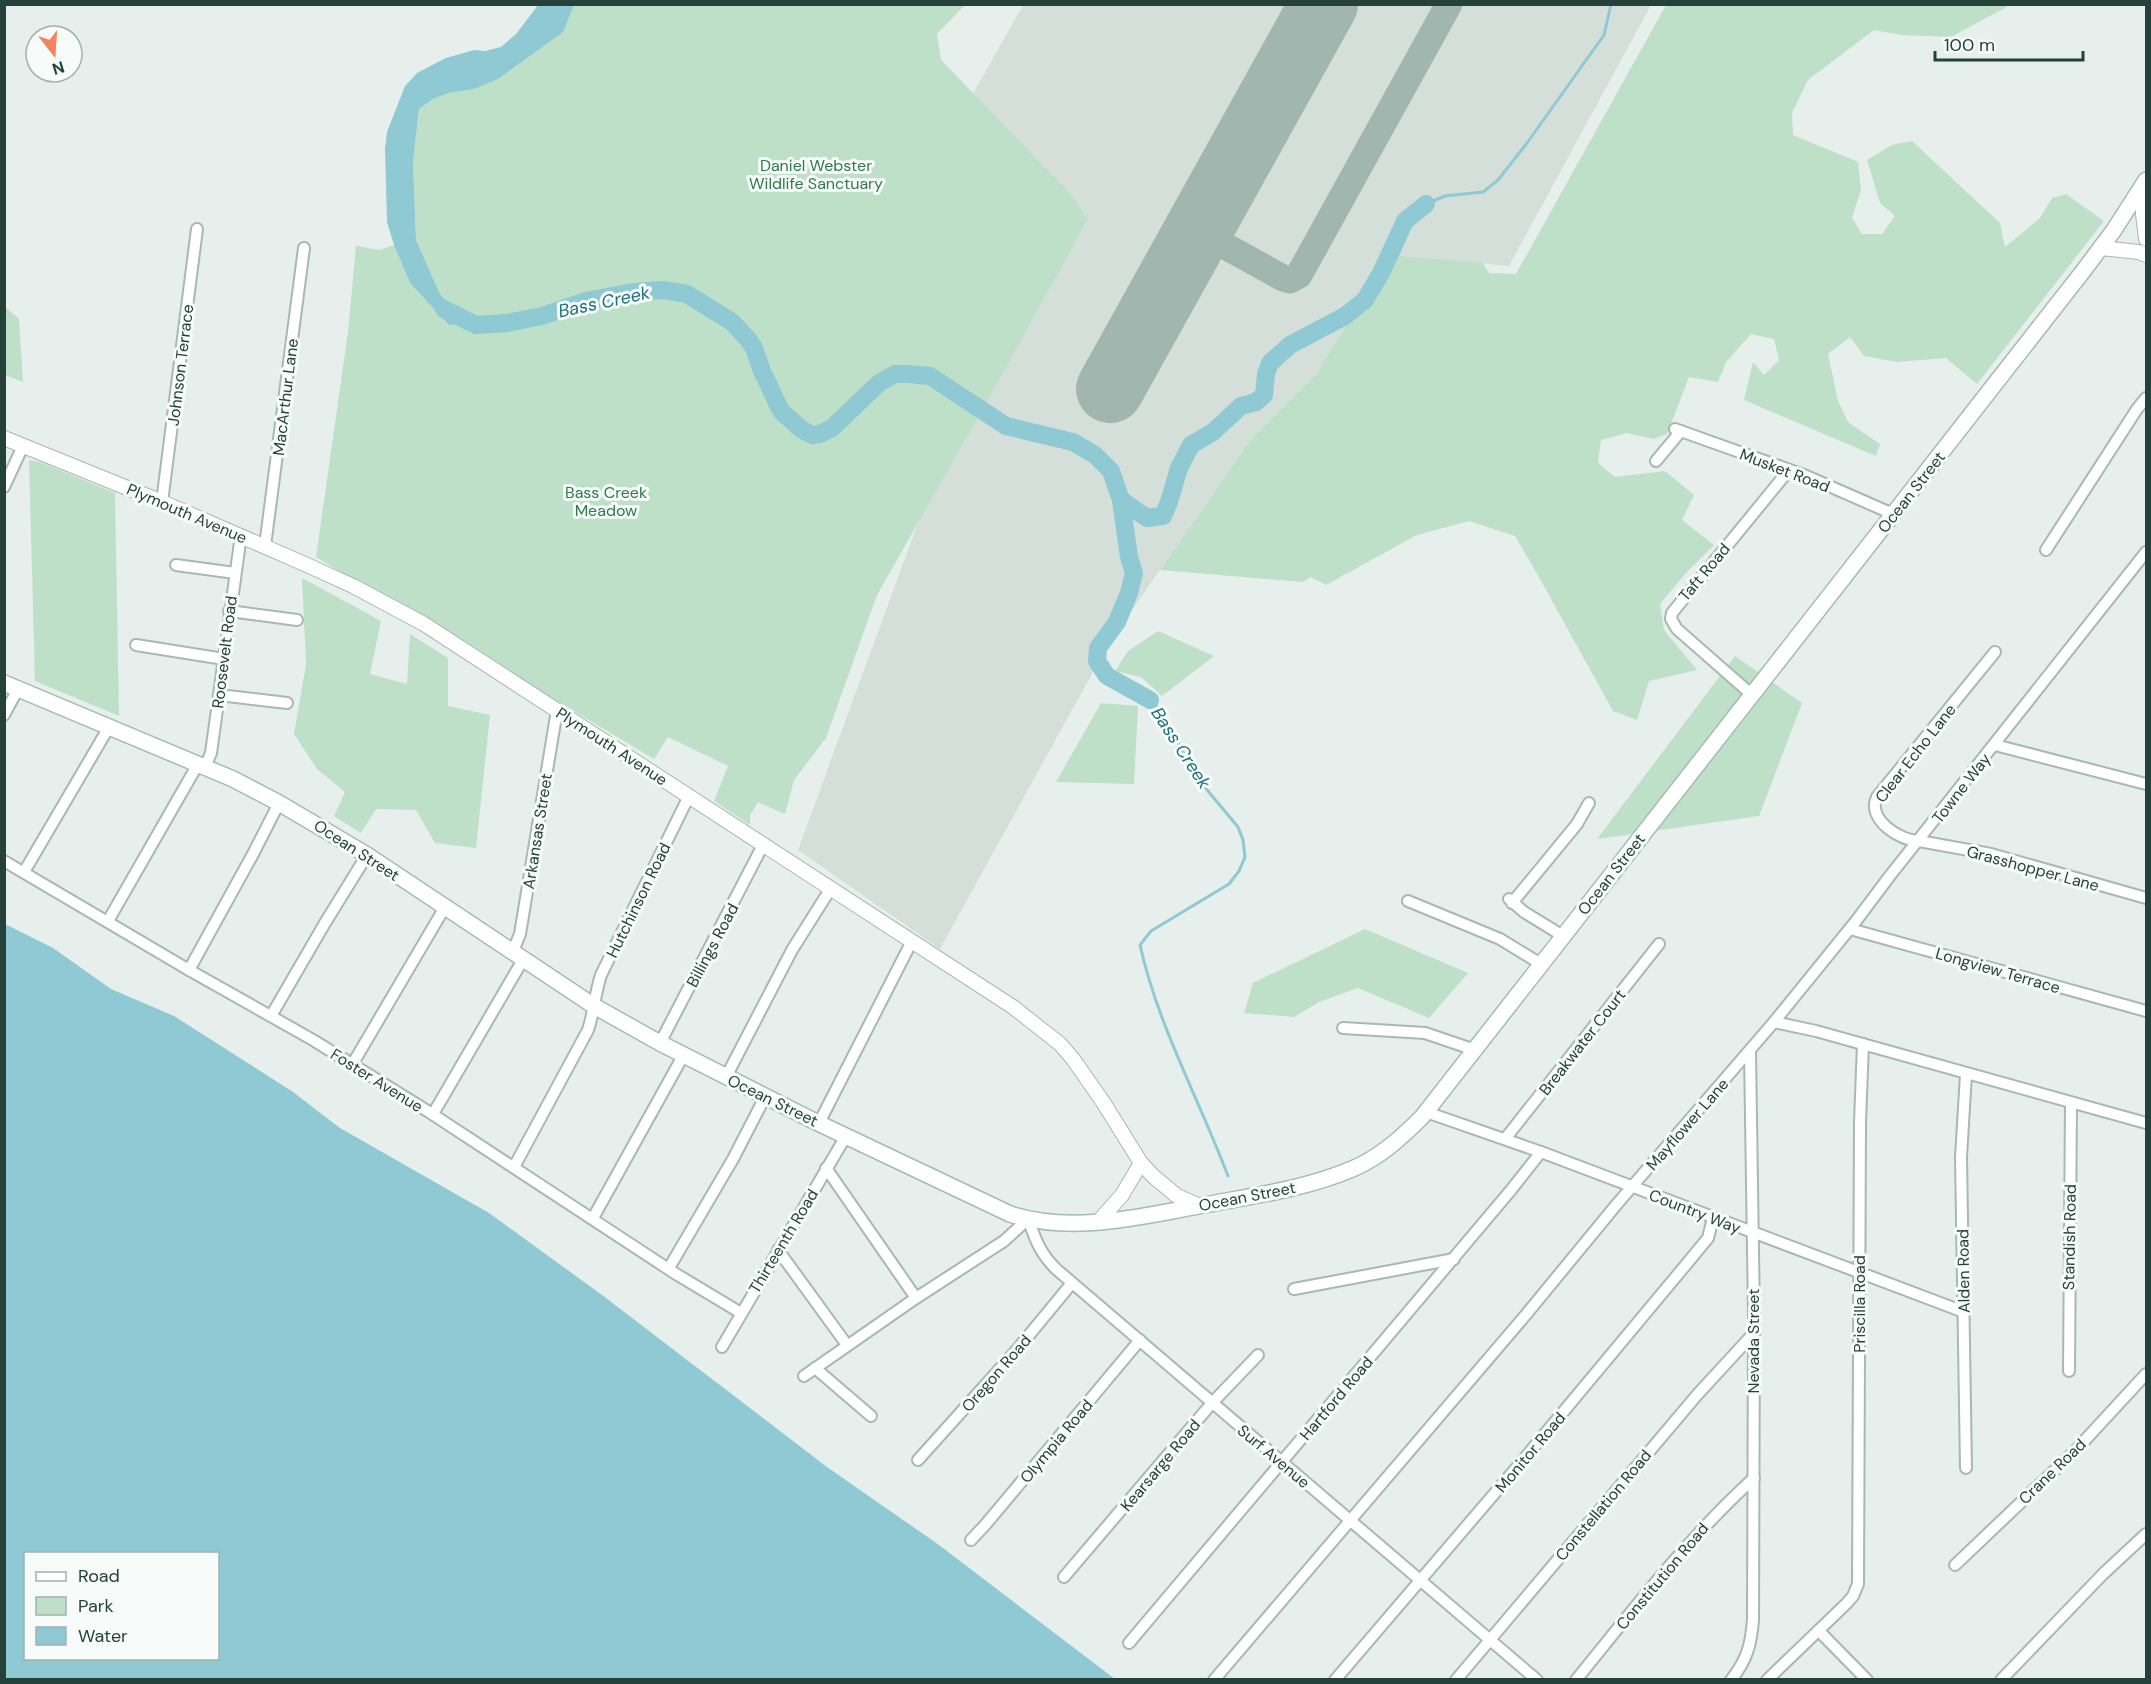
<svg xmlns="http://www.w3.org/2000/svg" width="2151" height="1684" font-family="'DM Sans',sans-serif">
<rect width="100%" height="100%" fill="#e6efeb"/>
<path fill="#d4dfda" d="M1023 5H1651L1509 266 1380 254 1362 298 1317 373 1251 439 1109 643 940 949 798 850 970 381 974 92Z"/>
<g fill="#bfe0c8">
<path d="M574 5H965L937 34 941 60 1066 189 1088 219 983 409 877 595 826 738 794 780 785 814 758 802 750 815V825L714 801 728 766 668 737 654 759 316 557 348 332 356 246 380 250 394 245 410 283 449 325 467 316 450 305 440 294 416 240 413 162 419 109 433 99 449 93 474 89 562 32Z"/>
<path d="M1666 5H2010L1951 37 1902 35 1874 30 1808 80 1792 113 1793 135 1858 162 1861 190 1852 218 1862 234H1882L1895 216 1880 203 1867 160 1892 145 1912 141 2000 223 2005 247 2040 218 2052 198 2066 194 2104 221 1977 384 1946 358 1897 362 1864 356 1850 337 1828 354 1838 401 1848 422 1880 444 1876 456 1744 400 1753 362 1764 375 1779 360 1774 339 1751 334 1726 362 1718 382 1689 377 1667 434 1653 439 1627 433 1601 440 1598 463 1615 477 1665 471 1694 495 1682 520 1714 545 1685 574 1660 604 1664 630 1697 670 1649 681 1637 720 1613 711 1540 579 1515 536 1469 521 1417 535 1326 585 1311 577 1303 582 1160 570 1251 439 1317 373 1362 298 1380 254 1483 263 1489 273 1516 274Z"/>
<path d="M4 306 19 319 23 382 5 375Z"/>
<path d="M29 460 40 462 115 493 119 716 35 681Z"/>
<path d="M302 578 381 621 370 674 407 684 410 634 448 658V706L490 715 476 848 435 843 416 810 376 809 361 833 334 816 345 792 317 769 294 734 306 664Z"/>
<path d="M1158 631 1214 656 1162 696 1141 677 1115 671 1128 651Z"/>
<path d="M1735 656 1802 703 1759 816 1597 839Z"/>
<path d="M1101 703 1138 706 1134 784 1056 782Z"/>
<path d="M1365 929 1468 973 1429 1018 1358 988 1319 1002 1294 1017 1244 1013 1253 983Z"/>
</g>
<g fill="#8ec9d4" fill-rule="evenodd">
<path d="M538 5H574L563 32 498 79 474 89 449 93 433 99 419 109 413 162 416 240 440 294 450 305 468 316 466 321 460 324 449 325 410 283 394 245 387 222 385 148 387 132 405 86 417 73 446 58 474 50 485 51 501 47 517 33Z"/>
<path d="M5 924 53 948 111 989 174 1016 293 1092 340 1128 489 1213 602 1295 827 1467 939 1545 1115 1679H5ZM26 1554H218V1658H26Z"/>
</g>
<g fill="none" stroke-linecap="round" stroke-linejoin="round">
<g stroke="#8ec9d4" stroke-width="3">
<path d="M1426 204 1445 196 1483 192 1498 180 1527 143 1604 35 1611 4"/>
<path d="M1150 700 1160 710 1198 779 1238 827 1243 840 1245 857 1239 871 1229 884 1151 931 1140 945C1158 1026 1199 1099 1228 1176"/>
</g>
<g stroke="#8ec9d4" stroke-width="18">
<path d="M444 309 476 325 507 323 542 316 586 301 633 292 663 290 687 294 732 322 747 338 754 348 762 371 781 411 801 429 812 435 820 434 832 428 879 383 895 374H908L930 376 1006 426 1073 442 1095 455 1111 471 1121 500 1129 557 1134 573 1129 593 1117 622 1098 648 1097 661 1107 676 1150 700"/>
<path d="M1121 500 1147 518 1163 516 1169 502 1179 468 1191 445 1213 432 1241 406 1256 402 1264 395 1266 374 1270 363 1290 345 1345 316 1365 300 1381 273 1405 221 1426 204"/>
</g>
<path stroke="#a2b6b0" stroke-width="27" d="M1208 214 1207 225 1216 241 1283 278 1290 280 1299 275 1449 4"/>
<path stroke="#a2b6b0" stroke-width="68" d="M1110 389 1324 4"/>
<defs>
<g id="minor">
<path d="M1675 429 1804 475 1893 514"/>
<path d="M1656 461 1681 431"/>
<path d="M4 487 23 446"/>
<path d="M162 502 197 229"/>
<path d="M265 546 304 248"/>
<path d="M2046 550 2137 409 2146 398"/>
<path d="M176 565 235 573"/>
<path d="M229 611 297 620"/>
<path d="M136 645 224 659"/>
<path d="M1995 652 1877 797C1866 819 1900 841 1919 841L1991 854 2146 898"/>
<path d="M1751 694 1677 629 1671 619 1672 613 1789 470"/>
<path d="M219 695 287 703"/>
<path d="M4 715 18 689"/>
<path d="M1995 745 2146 784"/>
<path d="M205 767 211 753 241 535"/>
<path d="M4 861 189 970 313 1040 429 1112 676 1274 741 1313"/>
<path d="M24 872 109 727"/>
<path d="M1509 899 1524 912 1563 936"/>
<path d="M1408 901 1500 939 1541 964"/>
<path d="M1512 903 1577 824 1589 803"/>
<path d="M108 921 198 764"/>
<path d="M1850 929 2146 1011"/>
<path d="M513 951 520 934 557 710"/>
<path d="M189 970 253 854 279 803"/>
<path d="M271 1016 325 923 367 855"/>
<path d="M1774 1022 1856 921 1889 877 2146 552"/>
<path d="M1343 1028 1425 1033 1475 1050"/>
<path d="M660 1043 763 845"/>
<path d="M352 1065 445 907"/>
<path d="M726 1077 792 950 831 888"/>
<path d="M1426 1112 1541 1152 1964 1312"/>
<path d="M433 1114 524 958"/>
<path d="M819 1123 912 941"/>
<path d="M1505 1139 1659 944"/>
<path d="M514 1167 588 1030C594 1012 595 993 601 975L689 796"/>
<path d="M826 1168 916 1298"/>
<path d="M593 1218 683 1056"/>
<path d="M778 1250 847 1345"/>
<path d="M669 1268 733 1159 765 1097"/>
<path d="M1294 1289 1454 1259"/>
<path d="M722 1347 846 1136"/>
<path d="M815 1368 871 1416"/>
<path d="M2069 1371 2071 1103"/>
<path d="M804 1376 916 1298 1004 1241 1028 1219C1036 1241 1040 1253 1056 1269L1537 1680"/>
<path d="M918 1460 1015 1352 1072 1283"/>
<path d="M1966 1468 1961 1157 1966 1074"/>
<path d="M971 1540 986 1524 1140 1340"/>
<path d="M1955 1565 2075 1451 2146 1374"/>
<path d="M1064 1577 1212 1403 1258 1355"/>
<path d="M1819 1631 1867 1680"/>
<path d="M1129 1643 1511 1190 1541 1152"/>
<path d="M1214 1680 1524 1317 1617 1204 1774 1022 1816 1031 2146 1123"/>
<path d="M1335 1680 1524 1459 1689 1261 1708 1238 1713 1218"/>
<path d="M1456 1680 1697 1395 1754 1333"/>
<path d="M1576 1680C1633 1610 1687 1539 1754 1478"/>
<path d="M1731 1680C1747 1660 1751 1645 1753 1620L1754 1316 1750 1051"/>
<path d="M1767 1680 1847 1603 1853 1596 1858 1584 1860 1122 1863 1044"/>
<path d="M2001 1680 2103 1574 2146 1534"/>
</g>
<g id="tertiary">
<path d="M2142 189 2143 214 2146 239"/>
<path d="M2101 248 2139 252 2146 255"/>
<path d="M4 438 162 502 307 565 353 586 424 624 1013 1007 1060 1044 1073 1059 1103 1102 1141 1163 1153 1176 1177 1196 1200 1206"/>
<path d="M1098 1222 1122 1195 1141 1163"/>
</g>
<path id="secondary" d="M4 683 233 779 279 803 367 855 594 1006 660 1043 816 1122 1010 1214C1075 1235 1145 1215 1210 1204 1257 1195 1308 1188 1352 1169 1379 1158 1401 1138 1422 1117L2084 270 2114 230 2146 180"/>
</defs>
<use href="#minor" stroke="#a8b8b2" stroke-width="14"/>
<use href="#tertiary" stroke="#a8b8b2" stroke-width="16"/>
<use href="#secondary" stroke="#a4bbb3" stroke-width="18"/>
<use href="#minor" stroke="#fff" stroke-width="10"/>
<use href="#tertiary" stroke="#fff" stroke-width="14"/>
<use href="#secondary" stroke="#fff" stroke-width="15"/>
</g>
<g text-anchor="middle" stroke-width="6" stroke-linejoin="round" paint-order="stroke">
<g font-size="16" fill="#2d7a4b" stroke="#f7fbf9">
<text x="816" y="171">Daniel Webster<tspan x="816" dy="18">Wildlife Sanctuary</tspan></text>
<text x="606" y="498">Bass Creek<tspan x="606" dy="18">Meadow</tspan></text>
</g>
<g font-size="16" fill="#24423a" stroke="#f7fbf9">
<text transform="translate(180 365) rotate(-83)" y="6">Johnson Terrace</text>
<text transform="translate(285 397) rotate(-83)" y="6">MacArthur Lane</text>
<text transform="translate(1785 470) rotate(21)" y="6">Musket Road</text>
<text transform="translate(1911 492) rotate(-52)" y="6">Ocean Street</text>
<text transform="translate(187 513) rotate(23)" y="6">Plymouth Avenue</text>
<text transform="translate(1704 572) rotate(-50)" y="6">Taft Road</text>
<text transform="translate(224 652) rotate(-83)" y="6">Roosevelt Road</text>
<text transform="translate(612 746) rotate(33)" y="6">Plymouth Avenue</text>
<text transform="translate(1915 753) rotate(-52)" y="6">Clear Echo Lane</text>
<text transform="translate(1961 788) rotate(-52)" y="6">Towne Way</text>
<text transform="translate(537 831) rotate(-81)" y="6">Arkansas Street</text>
<text transform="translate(357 850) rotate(33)" y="6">Ocean Street</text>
<text transform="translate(2033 868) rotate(15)" y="6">Grasshopper Lane</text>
<text transform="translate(1611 874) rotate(-52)" y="6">Ocean Street</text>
<text transform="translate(638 900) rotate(-64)" y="6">Hutchinson Road</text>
<text transform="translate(712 945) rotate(-62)" y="6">Billings Road</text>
<text transform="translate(1998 970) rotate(16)" y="6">Longview Terrace</text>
<text transform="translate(1582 1042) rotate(-52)" y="6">Breakwater Court</text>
<text transform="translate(377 1080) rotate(32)" y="6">Foster Avenue</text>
<text transform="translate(773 1100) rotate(26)" y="6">Ocean Street</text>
<text transform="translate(1687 1124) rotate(-49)" y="6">Mayflower Lane</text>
<text transform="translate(1247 1196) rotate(-11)" y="6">Ocean Street</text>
<text transform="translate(1695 1211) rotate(21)" y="6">Country Way</text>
<text transform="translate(2069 1237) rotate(-89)" y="6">Standish Road</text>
<text transform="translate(783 1241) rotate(-59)" y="6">Thirteenth Road</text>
<text transform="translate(1963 1271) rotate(-91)" y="6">Alden Road</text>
<text transform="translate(1859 1304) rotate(-90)" y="6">Priscilla Road</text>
<text transform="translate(1753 1341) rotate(-90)" y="6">Nevada Street</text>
<text transform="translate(996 1373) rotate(-49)" y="6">Oregon Road</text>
<text transform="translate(1336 1398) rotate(-50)" y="6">Hartford Road</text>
<text transform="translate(1056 1441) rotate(-50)" y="6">Olympia Road</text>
<text transform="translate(1530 1452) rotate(-50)" y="6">Monitor Road</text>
<text transform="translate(1274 1456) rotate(40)" y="6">Surf Avenue</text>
<text transform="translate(1160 1465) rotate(-50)" y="6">Kearsarge Road</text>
<text transform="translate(2052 1471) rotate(-44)" y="6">Crane Road</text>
<text transform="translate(1603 1505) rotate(-50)" y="6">Constellation Road</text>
<text transform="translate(1662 1576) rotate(-50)" y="6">Constitution Road</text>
</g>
<g font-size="18" font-style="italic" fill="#1c6f80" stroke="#f7fbf9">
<text transform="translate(604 302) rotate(-12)" y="6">Bass Creek</text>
<text transform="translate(1181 748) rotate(57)" y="6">Bass Creek</text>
</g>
</g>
<rect width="2151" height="1684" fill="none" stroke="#24423a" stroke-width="12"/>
<rect x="24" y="1552" width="195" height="108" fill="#f7fbf9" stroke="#a3b1ad" stroke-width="1.5"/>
<rect x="36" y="1572" width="30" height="9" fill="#ffffff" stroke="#a3b1ad" stroke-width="1.5"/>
<text x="78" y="1582" font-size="18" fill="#24423a">Road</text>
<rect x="36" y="1597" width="30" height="18" fill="#bfe0c8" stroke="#a3b1ad" stroke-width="1.5"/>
<text x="78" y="1612" font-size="18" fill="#24423a">Park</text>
<rect x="36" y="1627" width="30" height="18" fill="#8ec9d4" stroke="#a3b1ad" stroke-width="1.5"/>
<text x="78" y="1642" font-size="18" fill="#24423a">Water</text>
<g transform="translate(54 54) rotate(163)"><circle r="28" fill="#f7fbf9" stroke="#a3b1ad" stroke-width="1.5"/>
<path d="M0-4.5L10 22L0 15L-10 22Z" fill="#f4845f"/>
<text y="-9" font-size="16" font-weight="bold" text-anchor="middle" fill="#24423a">N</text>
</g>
<path d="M1935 51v9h148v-9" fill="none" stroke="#24423a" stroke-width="3"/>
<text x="1944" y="51" font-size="18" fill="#24423a" stroke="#f7fbf9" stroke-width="4.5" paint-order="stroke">100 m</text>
</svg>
